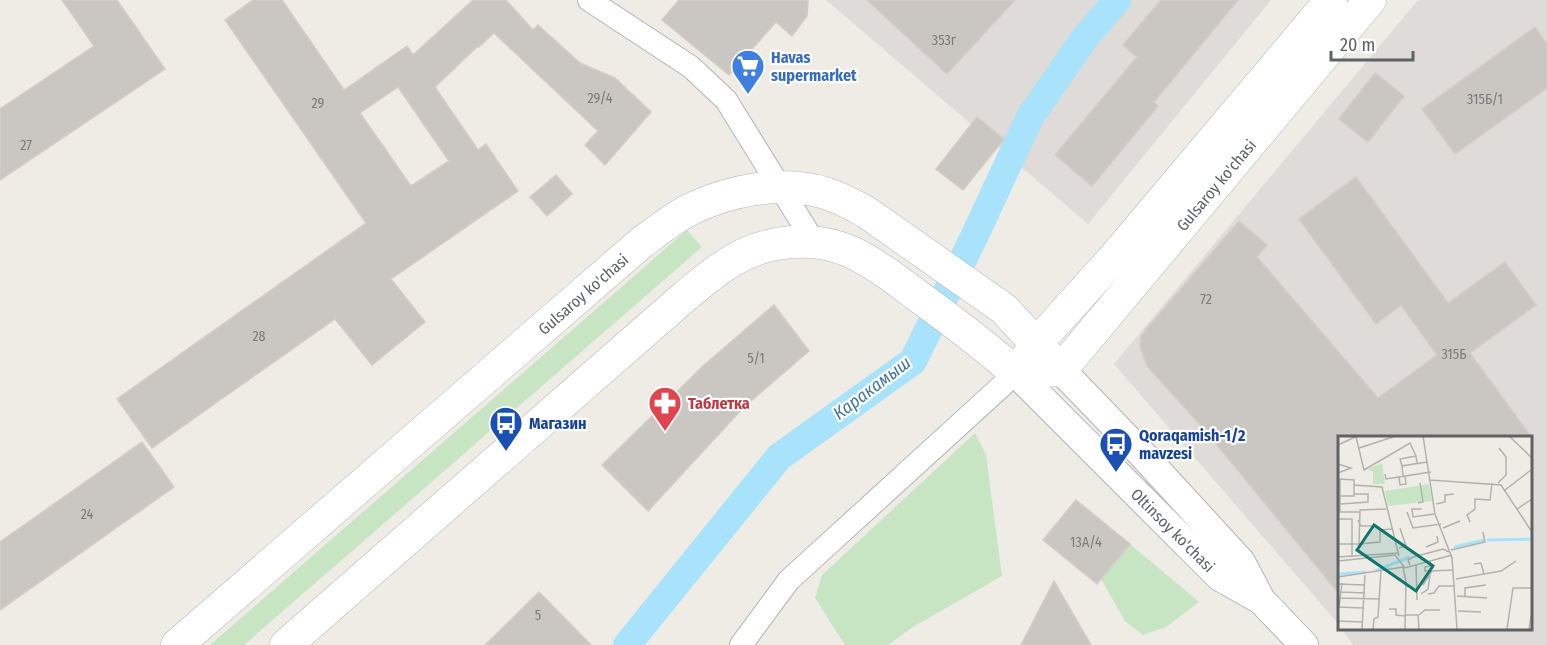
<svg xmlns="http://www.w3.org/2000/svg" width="1547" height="645" font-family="'Fira Sans Condensed',sans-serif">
<rect width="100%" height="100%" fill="#efece6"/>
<g fill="#dedbd8">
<path d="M826 0H1271L1088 224Z"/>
<path d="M1418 0H1547V645H1353L1342 629 1530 628V438H1340V626L1114 364Z"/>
</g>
<g fill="#c8e5c3">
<path d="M687 230 702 247 244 645H210Z"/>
<path d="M975 433 986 455 1002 576 913 627 888 645H845L815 598 822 575Z"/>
<path d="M1130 544 1199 602 1166 627 1143 635 1125 621 1101 579Z"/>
</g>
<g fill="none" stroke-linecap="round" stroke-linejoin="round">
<path stroke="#a9e2fb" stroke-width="28" d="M627 645 779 457 913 361 974 237 1030 117 1084 39 1117 0"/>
</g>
<g fill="#cac7c2" stroke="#d4cdc4" stroke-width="1.5" fill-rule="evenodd">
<path d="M62 0H117L165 69 0 180V109L94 46Z"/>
<path d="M253 0H282L344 90 407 46 413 55 473 0H506L533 30 538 25 580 63 615 78 651 112 605 165 585 145 598 131 494 33 479 47 478 46 435 87 478 150 486 144 518 191 391 279 425 322 372 365 335 319 152 448 117 399 366 223 225 20ZM398 87 449 161 411 186 360 113Z"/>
<path d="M679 0H808L807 16 792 36 776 22 729 75 662 20Z"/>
<path d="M867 0H1015L947 74Z"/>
<path d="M1161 0H1238L1154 102 1158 106 1092 186 1055 155 1137 57 1123 45Z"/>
<path d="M1535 27 1547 44V88L1455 154 1422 109Z"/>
<path d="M1375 73 1404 96 1368 142 1339 119Z"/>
<path d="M977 117 1004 139 963 190 936 169Z"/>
<path d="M556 175 572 194 547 216 530 197Z"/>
<path d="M1356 177 1448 303 1505 262 1536 305 1470 353 1532 438H1340V595L1203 428 1147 366 1140 347 1141 336 1148 327 1239 221 1267 245 1257 257 1378 398 1437 355 1401 305 1376 324 1299 219Z"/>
<path d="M774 305 809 351 744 407 648 511 602 465 703 366Z"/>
<path d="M142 442 174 487 0 610V542Z"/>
<path d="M1076 500 1130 544 1097 584 1043 540Z"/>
<path d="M1054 581 1091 645H1021Z"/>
<path d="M539 592 591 645H485Z"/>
</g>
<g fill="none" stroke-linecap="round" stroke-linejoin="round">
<defs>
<g id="minor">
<path d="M589 0 691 67 726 100 814 242"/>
<path d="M741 645 789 580 1016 373"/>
</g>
<g id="tertiary">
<path d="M1061 370 1141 453 1241 562 1261 600 1304 645"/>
<path d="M1016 373 1220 577 1261 600"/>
</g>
<g id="secondary">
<path d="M1025 360 1036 344 1112 260 1331 0"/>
<path d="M177 645 641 243C657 231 673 218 691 209 731 190 781 180 825 193 839 197 853 205 866 212L1004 309 1061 370"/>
<path d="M286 645 683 298C707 278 733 255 764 247 791 239 823 240 849 251 873 262 894 278 915 294 951 320 983 344 1016 373L1061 370 1370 0"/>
</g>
</defs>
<use href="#minor" stroke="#b1b4b7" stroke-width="24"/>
<use href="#tertiary" stroke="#b1b4b7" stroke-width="30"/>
<use href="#secondary" stroke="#b2b6ba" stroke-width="33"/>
<use href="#minor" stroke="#fff" stroke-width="22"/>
<use href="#tertiary" stroke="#fff" stroke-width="28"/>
<use href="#secondary" stroke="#fff" stroke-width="32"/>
</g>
<defs>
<symbol id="supermarket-pin" viewBox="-11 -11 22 30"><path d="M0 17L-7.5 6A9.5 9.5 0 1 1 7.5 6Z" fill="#3f7fe0" stroke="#fff"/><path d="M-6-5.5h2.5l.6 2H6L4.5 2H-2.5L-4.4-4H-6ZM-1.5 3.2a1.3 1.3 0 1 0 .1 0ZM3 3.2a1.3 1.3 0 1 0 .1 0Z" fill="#fff"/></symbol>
<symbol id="pharmacy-pin" viewBox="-11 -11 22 30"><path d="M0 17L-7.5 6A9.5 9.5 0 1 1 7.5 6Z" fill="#e0444e" stroke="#fff"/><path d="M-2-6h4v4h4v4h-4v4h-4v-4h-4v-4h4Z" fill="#fff"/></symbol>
<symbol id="bus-pin" viewBox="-11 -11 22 30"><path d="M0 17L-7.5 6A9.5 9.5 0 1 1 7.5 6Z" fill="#1a4fb4" stroke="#fff"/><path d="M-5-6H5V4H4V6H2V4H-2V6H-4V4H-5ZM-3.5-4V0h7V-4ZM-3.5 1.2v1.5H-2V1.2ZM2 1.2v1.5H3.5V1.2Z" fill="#fff"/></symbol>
</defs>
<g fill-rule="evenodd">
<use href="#supermarket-pin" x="729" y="47" width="38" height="52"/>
<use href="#pharmacy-pin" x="646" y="384" width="38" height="52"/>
<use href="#bus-pin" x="487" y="404" width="38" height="52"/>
<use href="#bus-pin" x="1097" y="425" width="38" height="52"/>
</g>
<g text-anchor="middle" stroke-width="4.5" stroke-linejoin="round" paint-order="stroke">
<g font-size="14" fill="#787b7c">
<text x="944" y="45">353г</text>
<text x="600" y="103">29/4</text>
<text x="1485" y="104">315Б/1</text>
<text x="318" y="108">29</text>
<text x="26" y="150">27</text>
<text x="1206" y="304">72</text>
<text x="259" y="341">28</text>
<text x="1454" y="359">315Б</text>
<text x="756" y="363">5/1</text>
<text x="87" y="519">24</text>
<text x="1086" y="547">13A/4</text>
<text x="538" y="620">5</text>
</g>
<g font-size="16" font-weight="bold" fill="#366cbe" stroke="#fff" text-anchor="start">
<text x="771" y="63">Havas<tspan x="771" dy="18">supermarket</tspan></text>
</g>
<g font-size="16" fill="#5d6265" stroke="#fff">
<text transform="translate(1216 185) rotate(-50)" y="6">Gulsaroy ko'chasi</text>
<text transform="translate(583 294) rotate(-41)" y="6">Gulsaroy ko'chasi</text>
<text transform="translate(1173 530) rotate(45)" y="6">Oltinsoy ko'chasi</text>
</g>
<g font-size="16" font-weight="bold" fill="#be3a42" stroke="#fff" text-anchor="start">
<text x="688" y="409">Таблетка</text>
</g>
<g font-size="16" font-weight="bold" fill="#164399" stroke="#fff" text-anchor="start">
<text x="529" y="429">Магазин</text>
<text x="1139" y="441">Qoraqamish-1/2<tspan x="1139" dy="18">mavzesi</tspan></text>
</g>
<g font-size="18" font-style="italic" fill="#40799c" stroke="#fff">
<text transform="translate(872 388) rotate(-37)" y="6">Каракамыш</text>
</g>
</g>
<g transform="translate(1338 436)">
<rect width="194" height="194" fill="#efece6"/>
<path d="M44 27 47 48H35V36L30 33ZM91 48 94 65 50 70 47 55Z" fill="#c8e5c3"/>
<path fill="none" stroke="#a9e2fb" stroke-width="3" d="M149 104 194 103M116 111 147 104M37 135 72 121M0 138 28 136"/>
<path fill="none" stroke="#b1b1ae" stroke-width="1.5" d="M85 0 97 78 114 122 119 193M171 0 194 22M18 1 26 34 72 7 78 20M0 9 19 0M21 12 58 0M0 28 13 32 0 37M64 30 62 23 78 20 79 27M47 38 48 43 61 41M65 40 64 30 89 26M67 40 68 48 62 49 61 41 93 36M92 44 163 49 194 96M160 47 168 39V21L161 12M16 49 44 51 61 120M167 54 193 34M80 67 85 66 82 47M3 68 30 66V58H16M98 68 107 66V59L116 58M84 73H74L75 81 96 78M179 73 194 63M2 75V43L16 44V60H3M0 76H21M69 76 75 92 103 88M0 83H14V120M20 84 23 90H38M132 86 129 79 137 73V63L152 64 154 47M105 92 122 85M0 108H21L22 74 48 73M21 108 42 106V94L54 93M88 111 100 106 99 100M61 112 68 110 62 92M113 114 147 106 145 96M0 121 60 117M0 125 57 119 67 132 114 119M92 125V130L87 131V135H94M72 129 70 124 75 121 105 113 111 116M78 129 79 164M146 138 163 135 178 125M0 141 65 131 68 146M118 143 146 138 143 127 136 128M0 148 27 149M85 149 94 135 114 134M3 156 27 157M83 158 90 153 92 139M90 158 96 157 101 150H117M119 160 149 162M127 161V152L148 149M2 162 42 163M0 171 25 172M1 171 4 147M51 173H58V179L67 180M120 175 143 176M67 179H80L81 193M81 179 87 174H102M0 185 24 186M24 193 27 139M35 193 36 183 40 181 43 135M67 193 68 144M169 193 175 152H194M191 193 194 175"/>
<path fill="#0f766e" fill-opacity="0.15" stroke="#0f766e" stroke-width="3" d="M36 89 95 130 78 155 19 114Z"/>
<rect width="194" height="194" fill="none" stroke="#5d6265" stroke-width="3"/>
</g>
<path d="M1331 51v9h82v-9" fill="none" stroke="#5d6265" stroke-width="3"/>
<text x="1340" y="51" font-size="18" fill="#5d6265" stroke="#ffffff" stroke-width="4.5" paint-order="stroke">20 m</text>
</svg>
